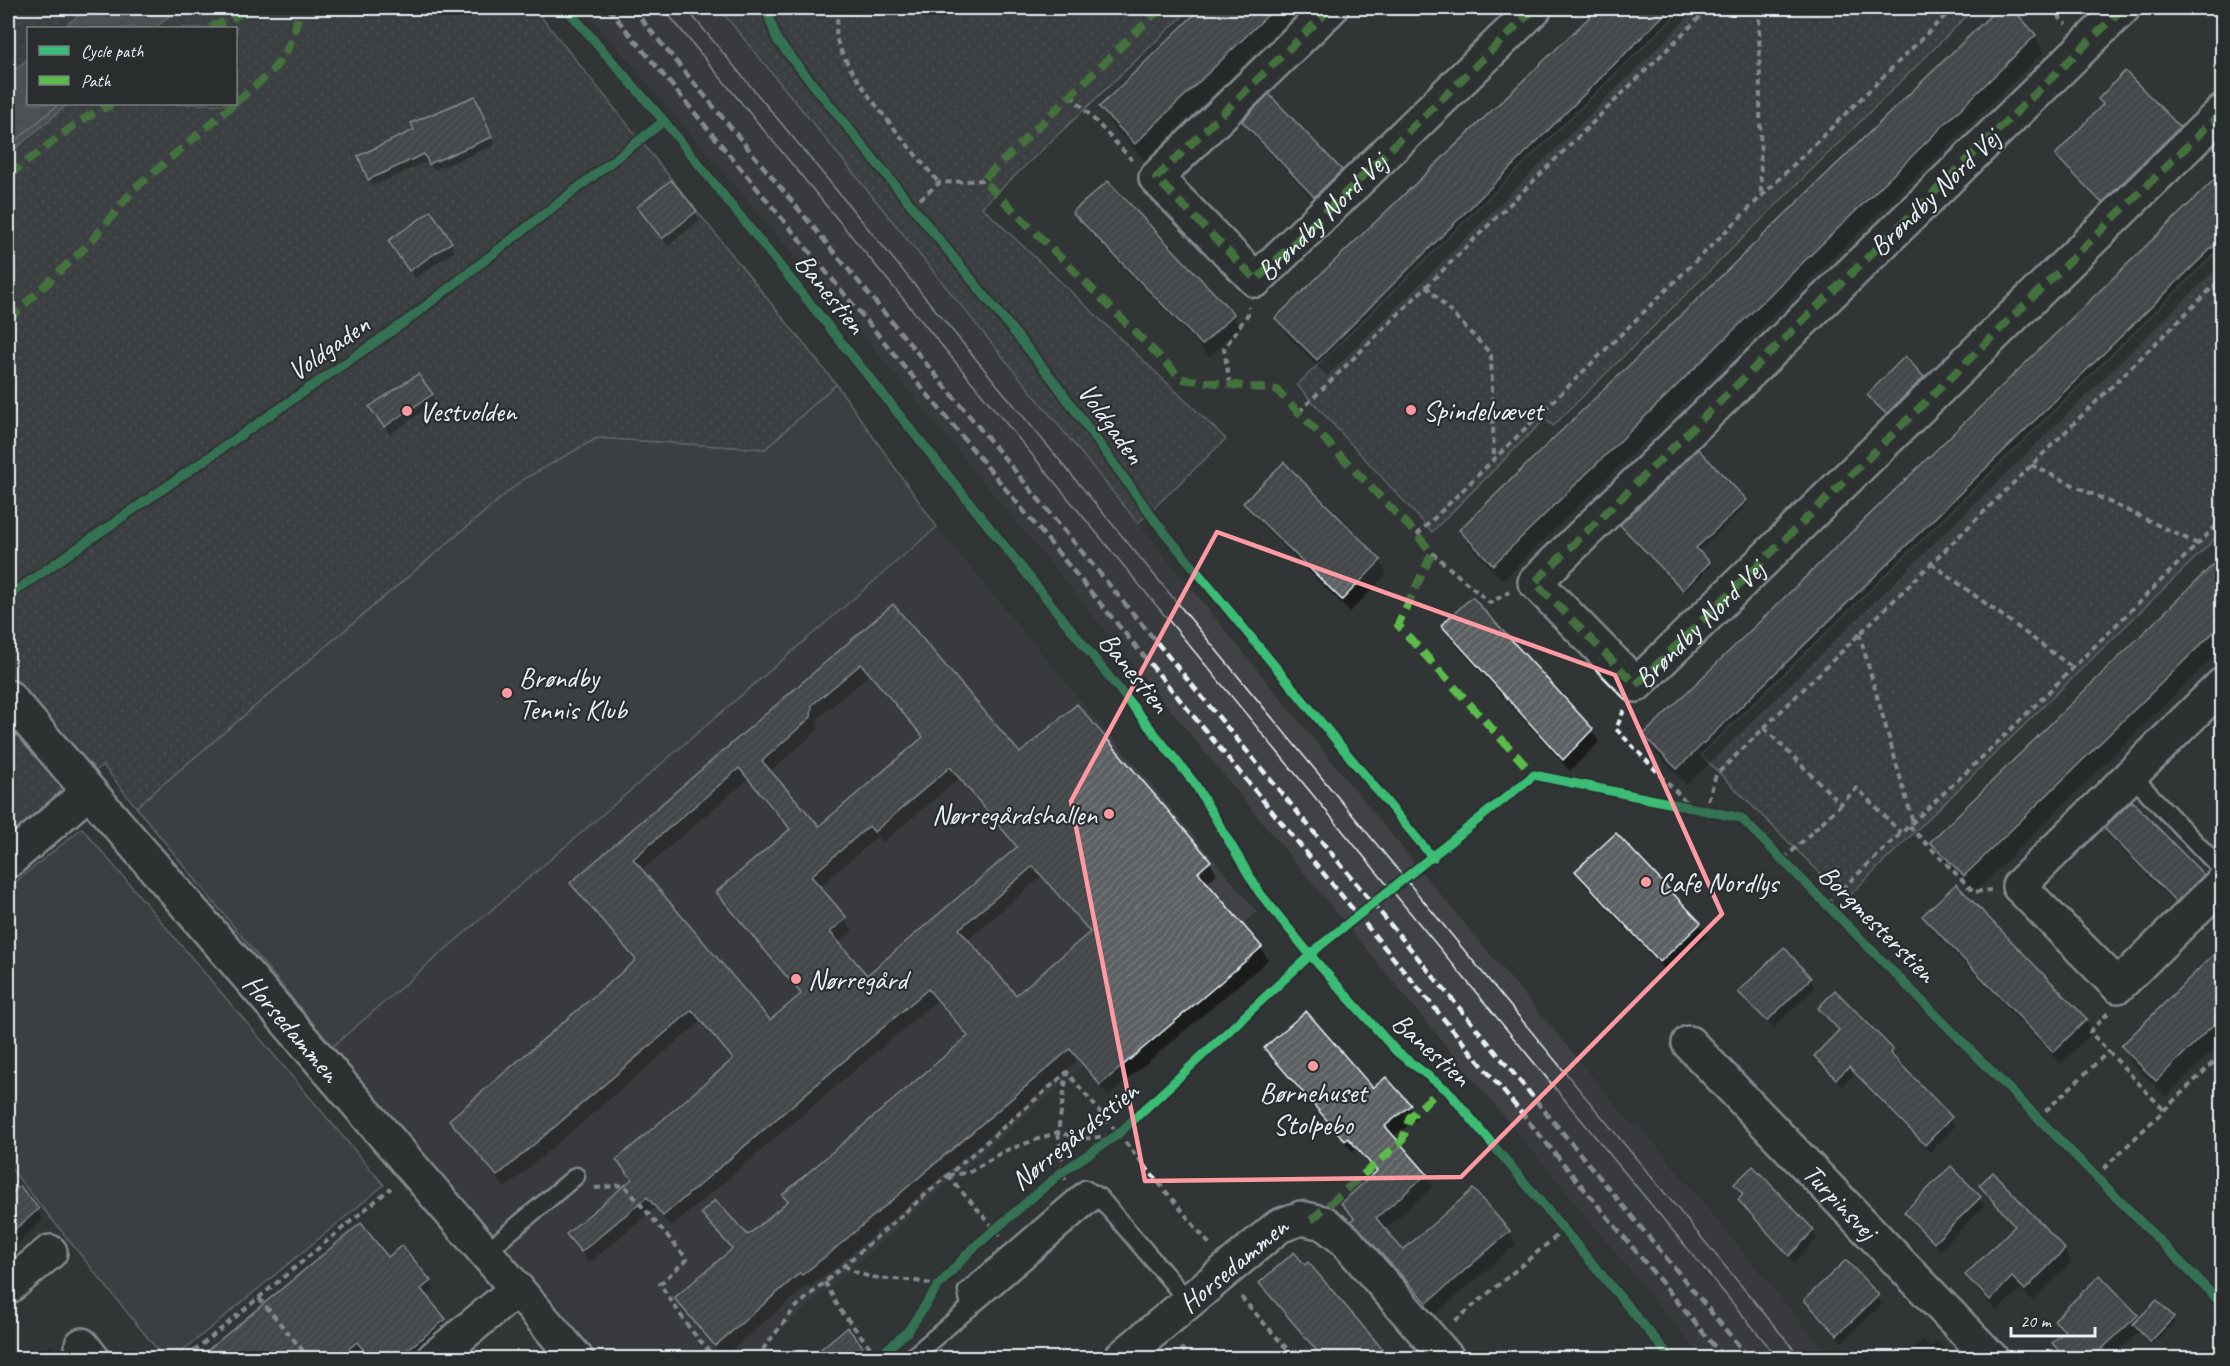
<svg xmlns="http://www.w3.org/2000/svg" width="2230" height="1366" font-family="Caveat,sans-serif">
<defs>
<pattern id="park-dots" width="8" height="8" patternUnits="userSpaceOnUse" patternTransform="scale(1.5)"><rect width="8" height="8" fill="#494d4f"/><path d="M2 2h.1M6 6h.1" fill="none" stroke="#636769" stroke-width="1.8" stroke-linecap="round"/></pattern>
<pattern id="water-ripples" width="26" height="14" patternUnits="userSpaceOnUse" patternTransform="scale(1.5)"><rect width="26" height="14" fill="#6e7376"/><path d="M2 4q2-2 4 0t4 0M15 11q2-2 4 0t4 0" fill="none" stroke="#5a5e60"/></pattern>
<pattern id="building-hatch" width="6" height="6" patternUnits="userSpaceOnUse" patternTransform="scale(1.5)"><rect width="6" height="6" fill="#5c6063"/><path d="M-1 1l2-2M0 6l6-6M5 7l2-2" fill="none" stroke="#73777a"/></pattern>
</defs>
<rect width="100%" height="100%" fill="#323536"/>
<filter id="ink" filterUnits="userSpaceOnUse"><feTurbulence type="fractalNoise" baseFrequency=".0167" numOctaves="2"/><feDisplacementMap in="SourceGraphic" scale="12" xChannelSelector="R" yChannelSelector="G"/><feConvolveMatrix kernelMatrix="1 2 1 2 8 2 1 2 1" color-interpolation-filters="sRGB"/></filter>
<g filter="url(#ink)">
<g fill="#3f4244">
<path d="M583 8H719L1430 882 1633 1125 1638 1123 1830 1358H1702L865 338Z"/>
<path d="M937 527 1257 912 750 1358H603L332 1047Z"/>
</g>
<g fill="#494d4f" stroke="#989fa4" stroke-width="1.5">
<path d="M836 384 937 527 332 1047 136 807 522 480 597 438 765 449Z"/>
<path d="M82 828 384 1185 174 1358H164L8 1165V888Z"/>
</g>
<g fill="url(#park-dots)" stroke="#989fa4" stroke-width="1.5" fill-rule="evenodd">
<path d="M8 8H534L836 384 765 449 597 438 522 480 136 807 103 765 8 843ZM28 28H236V104H28Z"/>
<path d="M719 8H1191L982 207 1226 439 1138 523Z"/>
<path d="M1683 8H1975L1553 426 1545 419 1432 532 1297 385Z"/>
<path d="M2222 247V532L1846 899 1701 755Z"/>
</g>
<g fill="url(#water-ripples)" stroke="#9fa5aa" stroke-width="1.5">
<path d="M88 8H179L155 28H63Z"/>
<path d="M28 58V104H68L8 155V76Z"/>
</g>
<g fill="#0007" fill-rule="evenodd">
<path d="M1203 8H1301L1145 160 1110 124 1101 107Z"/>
<path d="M1601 8H1697L1327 376 1287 335 1277 319Z"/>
<path d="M2000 8H2010L2035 35 2044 52 1503 580 1471 547 1461 530Z"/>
<path d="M2100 99 2179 128 2183 136 2108 210 2057 155 2104 105Z"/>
<path d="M479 105 495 145 434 170 429 161 373 186 369 179Z"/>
<path d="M1244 121 1341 171 1348 183 1322 209 1251 133Z"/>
<path d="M2222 173V263L1687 785 1655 752 1645 736Z"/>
<path d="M639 208 695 212 700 220 668 246Z"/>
<path d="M1074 212 1232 315 1239 327 1210 357 1081 224Z"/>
<path d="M450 243 455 251 415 278 395 249Z"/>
<path d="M1923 378 1928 386 1891 421 1869 395Z"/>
<path d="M432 395 436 403 390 434 376 416Z"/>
<path d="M1746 501 1748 504 1698 552 1711 567 1685 592 1624 529Z"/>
<path d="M1245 503 1380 561 1387 574 1350 612 1252 515Z"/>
<path d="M2222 557V648L1975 892 1942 858 1932 842Z"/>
<path d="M893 606 1020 755 1077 706 1210 862 1217 874 1206 884 1261 948 1268 960 1108 1096 1078 1060 838 1265 810 1287 808 1285 723 1357 683 1311 676 1299 732 1251 703 1213 748 1238 789 1203 784 1195 968 1038 936 1001 671 1227 655 1208 589 1263 568 1235 631 1181 617 1160 733 1061 700 1022 505 1188 458 1132 451 1120 636 962 579 896 572 884ZM869 675 923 739 818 829 770 772 818 730V718ZM958 779 1017 849 866 977 838 944 853 931 819 887 877 837 882 843ZM747 780 790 831 718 892 725 905 801 996 770 1022 641 871ZM1041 877 1090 934 1016 997 967 940Z"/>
<path d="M1443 625 1591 730 1599 742 1570 771 1450 638Z"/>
<path d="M2106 828 2203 876 2210 888 2184 913 2113 841Z"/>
<path d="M1577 872 1700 924 1707 936 1668 973 1584 884Z"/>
<path d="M1956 886 2086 1020 2093 1032 2061 1064 1931 929 1924 916Z"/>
<path d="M2222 947V1041L2166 1097 2132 1063 2123 1046Z"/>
<path d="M1810 979 1815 987 1773 1028 1740 992Z"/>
<path d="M1820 1008 1892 1050 1897 1058 1895 1060 1951 1118 1955 1126 1930 1152 1854 1074 1842 1086 1820 1064 1816 1056 1839 1032Z"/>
<path d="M1266 1048 1373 1090 1386 1079 1409 1106 1417 1119 1393 1137 1426 1175 1433 1187 1383 1230 1403 1252 1473 1191 1509 1232 1516 1244 1435 1315 1360 1234 1343 1203 1377 1173 1356 1149 1353 1152 1273 1060Z"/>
<path d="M2222 1144V1169L2213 1153Z"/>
<path d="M1993 1174 2064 1250 2071 1262 2033 1301 2020 1289 1997 1311 1974 1287 1967 1275 2015 1228 1981 1185Z"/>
<path d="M1736 1185 1813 1231 1817 1239 1794 1263 1744 1209 1740 1200 1743 1196Z"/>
<path d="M8 1194 37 1210 43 1220 8 1252Z"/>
<path d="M1980 1197 1984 1206 1940 1250 1906 1212Z"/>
<path d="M388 1259 430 1282 434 1289 425 1296 449 1327 410 1358H200Z"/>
<path d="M1261 1283 1389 1358H1323L1268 1295Z"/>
<path d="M1877 1296 1882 1304 1842 1342 1806 1301Z"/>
<path d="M2137 1316 2139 1320 2173 1318 2175 1322 2153 1344 2140 1331 2111 1358H2064L2054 1344 2063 1333 2056 1321Z"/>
<path d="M1922 1340 1930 1348 1937 1341 1953 1358H1911L1908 1353Z"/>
<path d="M52 1345 63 1358H36Z"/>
<path d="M9 1352 14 1358H8Z"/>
</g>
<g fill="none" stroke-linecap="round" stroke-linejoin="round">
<path stroke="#b7bfc4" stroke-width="1.5" d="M8 147 59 104"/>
</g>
<g fill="url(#building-hatch)" stroke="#e8f1f8" stroke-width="1.5" fill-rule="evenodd">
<path d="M1201 8H1275L1135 144 1099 107Z"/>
<path d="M1599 8H1671L1317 360 1275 318Z"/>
<path d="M1998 8H2012L2036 35 1493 565 1459 530Z"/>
<path d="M2125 71 2180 127 2102 203 2055 155 2103 104 2098 99Z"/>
<path d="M1269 94 1342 170 1314 197 1242 121Z"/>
<path d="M475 96 492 137 429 164 424 154 368 180 358 156 414 130 411 123Z"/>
<path d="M2223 171V237L1677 769 1643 735Z"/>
<path d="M671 180 697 211 662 239 637 207Z"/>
<path d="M1108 181 1234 314 1202 345 1072 212Z"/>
<path d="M431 211 452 242 409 271 388 241Z"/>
<path d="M1905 356 1924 377 1886 414 1867 395Z"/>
<path d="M418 374 433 394 384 427 369 407Z"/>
<path d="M1698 449 1747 500 1696 548 1710 562 1683 590 1620 525Z"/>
<path d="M1284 462 1381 560 1342 600 1243 503Z"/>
<path d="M2223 555V623L1964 876 1930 842Z"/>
<path d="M1472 597 1593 729 1563 760 1441 625Z"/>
<path d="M893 604 1020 753 1077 704 1211 861 1198 872 1262 947 1100 1085 1070 1049 831 1252 802 1275 800 1273 715 1346 674 1298 732 1249 701 1213 715 1200 748 1235 788 1201 782 1195 968 1036 928 989 663 1216 647 1197 581 1252 566 1234 632 1179 616 1160 733 1059 692 1010 497 1176 449 1120 636 960 570 883ZM861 664 923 737 819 826 762 761 811 717 812 705ZM950 767 1017 847 867 975 830 932 847 918 811 876 869 826 874 832ZM739 768 790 829 716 892 801 994 770 1020 633 859ZM1033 866 1090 932 1016 995 959 929Z"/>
<path d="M2132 801 2204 875 2176 902 2104 828Z"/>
<path d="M1616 833 1701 923 1660 962 1575 871Z"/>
<path d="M1956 884 2087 1019 2053 1052 1922 916Z"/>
<path d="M2223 945V1015L2156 1081 2121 1046Z"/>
<path d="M1784 947 1811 978 1767 1021 1738 992Z"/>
<path d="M1835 990 1893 1049 1890 1053 1952 1117 1925 1145 1849 1067 1836 1079 1814 1056 1839 1030 1818 1008Z"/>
<path d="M1306 1011 1373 1088 1386 1077 1411 1105 1385 1126 1427 1174 1376 1218 1403 1250 1473 1189 1510 1231 1427 1303 1351 1221 1354 1218 1341 1203 1377 1171 1348 1138 1345 1141 1264 1048Z"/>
<path d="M1753 1166 1814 1230 1789 1256 1738 1200 1743 1194 1734 1184Z"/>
<path d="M1951 1166 1981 1197 1934 1243 1904 1212Z"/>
<path d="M1993 1172 2065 1249 2025 1290 2012 1277 1990 1300 1965 1275 2015 1226 1979 1185Z"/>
<path d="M20 1186 39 1209 8 1235V1196Z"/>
<path d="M361 1223 388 1257 402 1245 431 1281 421 1289 446 1319 396 1359H371L357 1342 337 1359H197Z"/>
<path d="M1294 1252 1305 1265 1308 1262 1391 1359H1324L1259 1283Z"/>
<path d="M1846 1260 1879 1295 1837 1335 1804 1300Z"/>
<path d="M2100 1275 2138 1315 2091 1359H2066L2052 1343 2065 1331 2054 1320Z"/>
<path d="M2157 1300 2174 1317 2150 1342 2133 1324Z"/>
<path d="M847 1327 873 1359H809Z"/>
</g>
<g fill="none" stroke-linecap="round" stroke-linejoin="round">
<defs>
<g id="lane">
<path d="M2131 775 2222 870"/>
<path d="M486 1252 576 1176"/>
<path d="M970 1307 967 1291 1085 1189 1099 1197"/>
<path d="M911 1358 1099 1197 1188 1301"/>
</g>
<g id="street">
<path id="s1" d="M1331 8 1156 178 1256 280 1535 8"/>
<path id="s2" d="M2123 8 1535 582 1636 685 2222 112"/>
<path d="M2222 685 2019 886 2118 986 2222 883"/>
<path id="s3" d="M8 697 576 1358"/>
<path d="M8 861 88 792"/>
<path id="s4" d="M1689 1043 1991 1358"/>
<path d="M8 1287 50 1252"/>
<path d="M82 1345 92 1358"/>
<path d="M434 1358 517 1289"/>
<path id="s5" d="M1121 1358 1279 1226 1301 1218 1324 1223 1345 1240 1447 1358"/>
</g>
</defs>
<use href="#lane" stroke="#e8f1f8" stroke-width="21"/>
<use href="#street" stroke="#e8f1f8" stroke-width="38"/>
<g stroke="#e8f1f8" stroke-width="4" stroke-dasharray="6 4.5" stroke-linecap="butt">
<path d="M839 8C838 18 835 29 837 40 846 75 914 152 939 183"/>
<path d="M1759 8 1761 196"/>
<path d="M2050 8 2066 24"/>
<path d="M1071 95 1132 160"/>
<path d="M912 206 939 183 983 180"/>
<path d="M1426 286 1491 354 1494 458"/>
<path d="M2214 286 2222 308"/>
<path d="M1230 384 1224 349 1248 314 1249 307"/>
<path d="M1299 412 1709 8"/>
<path d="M2031 465 2198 544"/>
<path d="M1417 535 1953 8"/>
<path d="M1432 553 1490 603 1509 592"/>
<path d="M1931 563 2073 668"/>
<path d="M1859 633 1913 822"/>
<path d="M1624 710 1616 729 1693 809"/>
<path d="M1764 728 1841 804 1857 788 1901 833"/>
<path d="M1705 811 1716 775 2222 278"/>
<path d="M1909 826 1974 892 1991 890"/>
<path d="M1784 859 1841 804"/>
<path d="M1827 903 1996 744 2222 520"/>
<path d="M2108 1013 2090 1032 2164 1110"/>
<path d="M2038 1118 2109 1051"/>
<path d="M948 1175 968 1173 1004 1151 1058 1132 1081 1139 1117 1135"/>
<path d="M948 1176 1001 1236"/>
<path d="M2096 1176 2222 1054"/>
<path d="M1065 1180 1058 1132 1067 1072"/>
<path d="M595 1188 624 1185 687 1259 660 1284 690 1329 715 1358"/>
<path d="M844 1265C875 1289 912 1270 944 1291"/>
<path d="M825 1282 840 1310 879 1358"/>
<path d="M1241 1297 1295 1358"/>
<path d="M259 1298 309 1358"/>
<path d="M1455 1321 1565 1229"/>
<path d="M1181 1348 1191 1358"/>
<path d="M186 1358 391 1188"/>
<path d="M756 1358 795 1308 1067 1072 1211 1246"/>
</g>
<use href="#lane" stroke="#2a2d2e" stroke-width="16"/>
<use href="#street" stroke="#2a2d2e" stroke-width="33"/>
<g stroke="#e8f1f8" stroke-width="1.5">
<path d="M663 8 1778 1358"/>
<path d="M686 8 1801 1358"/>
</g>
<g stroke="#e8f1f8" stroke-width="4.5" stroke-dasharray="9 4.5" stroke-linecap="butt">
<path d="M608 8 1724 1358"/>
<path d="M632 8 1749 1358"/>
</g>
<g stroke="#5cbc4b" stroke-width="8" stroke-dasharray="15 8" stroke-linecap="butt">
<path d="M1161 8 983 180 1182 379 1277 390 1417 535 1432 553 1398 625 1534 775"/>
<path d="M1331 8 1156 178 1256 280 1535 8"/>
<path d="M2123 8 1535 582 1636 685 2222 112"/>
<path d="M210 28 252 8"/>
<path d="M236 102C277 67 288 63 300 8"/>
<path d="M8 176 80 121 112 104"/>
<path d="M8 320 90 243 135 188 234 104"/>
<path d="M1311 1220 1402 1141 1410 1117 1444 1086"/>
</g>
<defs>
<g id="cycleway">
<path d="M566 8 664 121 1195 784 1259 892 1311 956 1397 1052 1448 1091 1671 1358"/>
<path d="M769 8 767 11 777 40 1054 381 1156 522 1433 858"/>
<path d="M8 596 409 319 664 121"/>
<path d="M877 1358 908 1331 938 1286 971 1250 1062 1172 1117 1135 1321 945 1534 775 1741 818 2222 1304"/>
</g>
</defs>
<use href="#cycleway" stroke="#2a2d2e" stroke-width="13"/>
<use href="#cycleway" stroke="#3abd76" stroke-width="9"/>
</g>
</g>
<path d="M0 0H2230V1366H0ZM1217 532 1615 675 1722 914 1461 1177 1145 1181 1071 801Z" fill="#323536" fill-opacity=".55" fill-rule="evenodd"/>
<path fill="none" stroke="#ff9aa2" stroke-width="4.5" stroke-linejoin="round" d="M1217 532 1615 675 1722 914 1461 1177 1145 1181 1071 801Z"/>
<g fill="#ff9aa2" stroke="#2a2d2e" stroke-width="2">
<circle cx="1411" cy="410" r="6"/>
<circle cx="407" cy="411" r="6"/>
<circle cx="507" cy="693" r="6"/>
<circle cx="1109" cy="814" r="6"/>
<circle cx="1646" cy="882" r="6"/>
<circle cx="796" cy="979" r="6"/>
<circle cx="1313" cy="1066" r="6"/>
</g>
<g text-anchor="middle" stroke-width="4.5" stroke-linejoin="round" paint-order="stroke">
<g font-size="28" fill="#e8f1f8" stroke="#2a2d2e">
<text transform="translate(1934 192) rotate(-44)" y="10">Brøndby Nord Vej</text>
<text dy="10" stroke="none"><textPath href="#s1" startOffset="478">Brøndby Nord Vej</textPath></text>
<text transform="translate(831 293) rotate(51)" y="10">Banestien</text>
<text transform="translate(328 347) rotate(-35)" y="10">Voldgaden</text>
<text transform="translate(1112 423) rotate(54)" y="10">Voldgaden</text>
<text dy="10" stroke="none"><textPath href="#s2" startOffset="1054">Brøndby Nord Vej</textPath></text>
<text transform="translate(1135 672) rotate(51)" y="10">Banestien</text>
<text transform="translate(1878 923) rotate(45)" y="10">Borgmesterstien</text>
<text dy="10" stroke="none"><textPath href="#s3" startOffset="436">Horsedammen</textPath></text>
<text transform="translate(1432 1049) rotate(42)" y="10">Banestien</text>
<text transform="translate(1074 1135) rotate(-39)" y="10">Nørregårdsstien</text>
<text dy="10" stroke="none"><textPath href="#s4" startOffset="219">Turpinsvej</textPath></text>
<text dy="10" stroke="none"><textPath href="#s5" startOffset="146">Horsedammen</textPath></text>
</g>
<g font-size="28" fill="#e8f1f8" stroke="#2a2d2e" text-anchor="start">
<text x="1423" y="420">Spindelvævet</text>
<text x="419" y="421">Vestvolden</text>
<text x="519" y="687">Brøndby<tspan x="519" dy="32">Tennis Klub</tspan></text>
<text x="1097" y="824" text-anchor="end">Nørregårdshallen</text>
<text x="1658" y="892">Cafe Nordlys</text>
<text x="808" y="989">Nørregård</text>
<text x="1313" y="1102" text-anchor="middle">Børnehuset<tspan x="1313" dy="32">Stolpebo</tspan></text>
</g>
</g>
<rect width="2230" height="1366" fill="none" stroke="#2a2d2e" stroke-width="30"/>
<rect x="15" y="15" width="2200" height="1336" fill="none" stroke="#e8f1f8" stroke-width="2" filter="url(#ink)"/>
<rect x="27" y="27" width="210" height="78" fill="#2a2d2e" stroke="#767b7f" stroke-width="1.5"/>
<rect x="39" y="46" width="30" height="9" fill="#3abd76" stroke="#767b7f" stroke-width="1.5"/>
<text x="81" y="57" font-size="18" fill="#e8f1f8">Cycle path</text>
<rect x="39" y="76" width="30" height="9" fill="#5cbc4b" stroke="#767b7f" stroke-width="1.5"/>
<text x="81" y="87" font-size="18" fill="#e8f1f8">Path</text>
<path d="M2011 1327v9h84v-9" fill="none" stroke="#e8f1f8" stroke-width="3"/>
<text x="2020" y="1327" font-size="18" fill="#e8f1f8" stroke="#2a2d2e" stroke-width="4.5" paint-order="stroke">20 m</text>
</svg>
